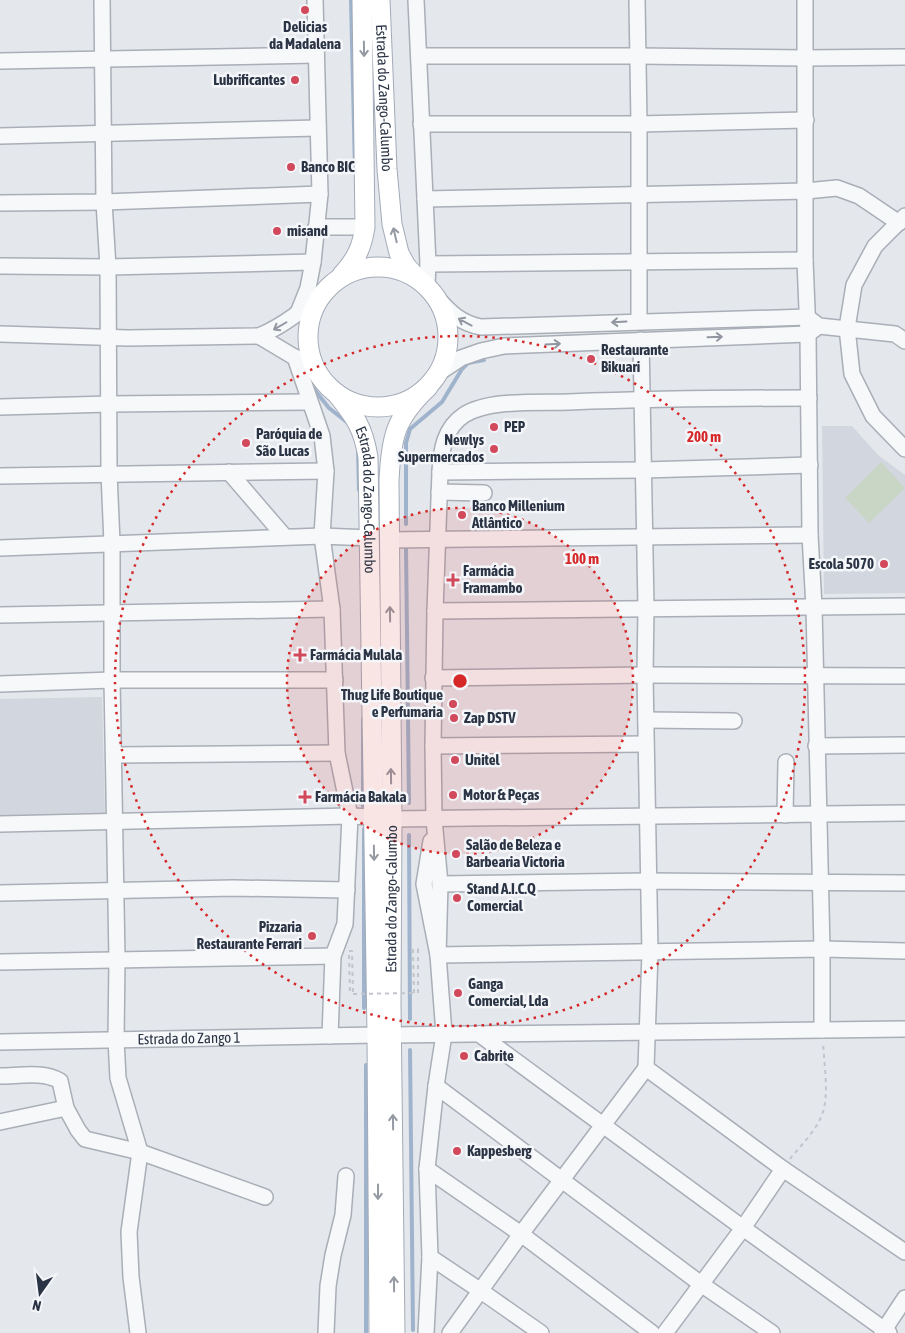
<svg xmlns="http://www.w3.org/2000/svg" width="905" height="1333" font-family="'Asap Condensed',sans-serif">
<rect width="100%" height="100%" fill="#e4e7ec"/>
<g fill="#d2d6de">
<path d="M822 426H852L878 455 905 475V593L824 594Z"/>
<path d="M102 697 105 815 0 817V699Z"/>
</g>
<path fill="#c9d6c5" d="M881 462 905 488 869 523 845 498Z"/>
<path fill="#9fb4cc" d="M349 0H354L357 170H353Z"/>
<g fill="none" stroke-linecap="round" stroke-linejoin="round">
<g stroke="#9fb4cc" stroke-width="4">
<path d="M313 388 329 408 348 423"/>
<path d="M358 449 359 490"/>
<path d="M406 524V443L410 429 442 402 462 369 468 363 484 360"/>
<path d="M406 548 409 803"/>
<path d="M363 719V806"/>
<path d="M409 835 410 1019"/>
<path d="M364 1008V829"/>
<path d="M410 1050 413 1330"/>
<path d="M366 1065V1333"/>
</g>
<defs>
<g id="minor">
<path d="M102 0 104 202 108 267 109 473 112 543V680L117 959 116 1040 118 1078 140 1152 129 1232 131 1277 138 1333"/>
<path d="M416 0 428 264 427 285"/>
<path d="M637 0 639 124V321"/>
<path d="M805 0V260L808 334 810 535 814 607 822 949V1030"/>
<path d="M419 56H638L805 58 905 57"/>
<path d="M0 61 316 55"/>
<path d="M421 124H639L806 120"/>
<path d="M0 136 318 128"/>
<path d="M425 199 806 191 837 188 859 196 899 223"/>
<path d="M0 203 104 202 320 194"/>
<path d="M905 216 875 246 854 285 847 328 852 374 873 416 905 449"/>
<path d="M316 227H365"/>
<path d="M428 264 805 260"/>
<path d="M0 266 108 267 313 262"/>
<path d="M437 298C451 313 460 323 481 327L807 317 819 326 895 334 905 341"/>
<path d="M298 313 308 288 313 262 320 194 315 0"/>
<path d="M0 334 128 338 259 336C285 325 304 309 325 290"/>
<path d="M259 336 311 367 320 377"/>
<path d="M641 340 646 608 645 675 650 953 646 1068 783 1169 905 1252"/>
<path d="M295 357 322 436 326 471 322 536 332 609 337 753 350 816 345 924 333 956 330 1036"/>
<path d="M440 372 461 358 481 351 504 346 808 334 815 329"/>
<path d="M0 407 110 404 309 402"/>
<path d="M229 472 285 537"/>
<path d="M440 472 644 470 810 465"/>
<path d="M0 476 326 471"/>
<path d="M439 492 484 493"/>
<path d="M389 540 810 535"/>
<path d="M0 548 322 536 370 538"/>
<path d="M435 611 905 606"/>
<path d="M0 615 332 609"/>
<path d="M433 678 645 675 905 676"/>
<path d="M0 684 112 680H335"/>
<path d="M646 720 734 721"/>
<path d="M433 746 646 744"/>
<path d="M816 746 905 745"/>
<path d="M114 755 337 753"/>
<path d="M785 815 786 762"/>
<path d="M392 819 905 813"/>
<path d="M0 824 350 816 373 817"/>
<path d="M431 841 424 884 438 955 822 949 905 951"/>
<path d="M440 884 648 881 905 883"/>
<path d="M0 893 233 888 347 890"/>
<path d="M0 962 333 956"/>
<path d="M479 1034 743 1228 889 1333"/>
<path d="M391 1035 905 1029"/>
<path id="s1" d="M0 1042 377 1035"/>
<path d="M0 1076C19 1076 43 1071 60 1081L66 1108 78 1130 85 1139 140 1152 265 1197"/>
<path d="M436 1086 701 1284 772 1333"/>
<path d="M0 1122 66 1108"/>
<path d="M427 1169 521 1234 652 1333"/>
<path d="M430 1257 481 1291 541 1333"/>
<path d="M326 1333 328 1286 333 1255 343 1215 346 1176"/>
<path d="M426 1333 430 1257 427 1169 436 1086 444 1034 438 955 440 884 434 819 433 746 435 611 440 472C441 451 444 428 464 415 489 399 539 403 569 402 649 399 729 398 809 398"/>
<path d="M450 1333 521 1234 646 1068"/>
<path d="M665 1333 743 1228 783 1169"/>
<path d="M882 1333 905 1298"/>
</g>
<g id="major">
<path id="s2" d="M380 0 387 169 392 224 399 253 406 266 416 277"/>
<circle cx="378" cy="337" r="70"/>
<path d="M342 275C356 260 362 247 365 227L362 0"/>
<path id="s3" d="M337 394C355 417 363 427 368 457L377 1035 379 1333"/>
<path id="s4" d="M395 1333 391 1003 392 819 389 481C391 437 395 418 428 387"/>
</g>
</defs>
<use href="#minor" stroke="#a9aeb7" stroke-width="18"/>
<use href="#major" stroke="#a3abb8" stroke-width="21"/>
<g stroke="#c2c5cb" stroke-width="2" stroke-dasharray="4 4" stroke-linecap="butt">
<path d="M349 951H352L353 994"/>
<path d="M349 955 350 995"/>
<path d="M414 993 413 950 418 949V996"/>
<path d="M790 1159C801 1145 817 1130 823 1112 829 1093 824 1063 823 1042"/>
</g>
<use href="#minor" stroke="#f7f8fa" stroke-width="15"/>
<use href="#major" stroke="#fff" stroke-width="19"/>
<path stroke="#c2c5cb" stroke-width="2" stroke-dasharray="4 4" stroke-linecap="butt" d="M353 994 414 993"/>
</g>
<defs><path id="oneway-shaft" d="M-6 0H5M1.5-3L5.5 0L1.5 3" fill="none" stroke-width="1.6" stroke-linecap="round" stroke-linejoin="round" transform="scale(1.25)"/></defs>
<g stroke="#959aa2">
<use href="#oneway-shaft" transform="translate(364 49) rotate(89)"/>
<use href="#oneway-shaft" transform="translate(395 235) rotate(-103)"/>
<use href="#oneway-shaft" transform="translate(390 614) rotate(-91)"/>
<use href="#oneway-shaft" transform="translate(391 776) rotate(-91)"/>
<use href="#oneway-shaft" transform="translate(374 853) rotate(89)"/>
<use href="#oneway-shaft" transform="translate(393 1122) rotate(-91)"/>
<use href="#oneway-shaft" transform="translate(378 1192) rotate(90)"/>
<use href="#oneway-shaft" transform="translate(394 1284) rotate(-91)"/>
</g>
<g stroke="#9196a0">
<use href="#oneway-shaft" transform="translate(465 322) rotate(-152)"/>
<use href="#oneway-shaft" transform="translate(619 322) rotate(177)"/>
<use href="#oneway-shaft" transform="translate(280 326) rotate(150)"/>
<use href="#oneway-shaft" transform="translate(715 337) rotate(-2)"/>
<use href="#oneway-shaft" transform="translate(553 344) rotate(-3)"/>
</g>
<circle cx="460" cy="681" r="173" fill="#d62828" fill-opacity=".12"/>
<g fill="none" stroke="#d62828" stroke-width="2.5" stroke-dasharray="2.5 5">
<circle cx="460" cy="681" r="173"/>
<circle cx="460" cy="681" r="345"/>
</g>
<g fill="#d1495b" stroke="#f4f6f9" stroke-width="2">
<circle cx="305" cy="10" r="5"/>
<circle cx="295" cy="80" r="5"/>
<circle cx="291" cy="167" r="5"/>
<circle cx="277" cy="231" r="5"/>
<circle cx="591" cy="359" r="5"/>
<circle cx="494" cy="427" r="5"/>
<circle cx="246" cy="443" r="5"/>
<circle cx="494" cy="449" r="5"/>
<circle cx="462" cy="515" r="5"/>
<circle cx="884" cy="564" r="5"/>
<path d="M450.5 572.5h5v5h5v5h-5v5h-5v-5h-5v-5h5z"/>
<path d="M297.5 647.5h5v5h5v5h-5v5h-5v-5h-5v-5h5z"/>
<circle cx="453" cy="704" r="5"/>
<circle cx="454" cy="718" r="5"/>
<circle cx="455" cy="760" r="5"/>
<circle cx="453" cy="795" r="5"/>
<path d="M302.5 789.5h5v5h5v5h-5v5h-5v-5h-5v-5h5z"/>
<circle cx="456" cy="854" r="5"/>
<circle cx="457" cy="898" r="5"/>
<circle cx="312" cy="936" r="5"/>
<circle cx="458" cy="993" r="5"/>
<circle cx="464" cy="1056" r="5"/>
<circle cx="457" cy="1151" r="5"/>
</g>
<g text-anchor="middle" stroke-width="5" stroke-linejoin="round" paint-order="stroke">
<g font-size="15" font-weight="bold" fill="#2b3445" stroke="#f4f6f9" text-anchor="start">
<text x="305" y="32" text-anchor="middle">Delicias<tspan x="305" dy="17">da Madalena</tspan></text>
<text x="285" y="85" text-anchor="end">Lubrificantes</text>
<text x="301" y="172">Banco BIC</text>
<text x="287" y="236">misand</text>
<text x="601" y="355">Restaurante<tspan x="601" dy="17">Bikuari</tspan></text>
<text x="504" y="432">PEP</text>
<text x="256" y="439">Paróquia de<tspan x="256" dy="17">São Lucas</tspan></text>
<text x="484" y="445" text-anchor="end">Newlys<tspan x="484" dy="17">Supermercados</tspan></text>
<text x="472" y="511">Banco Millenium<tspan x="472" dy="17">Atlântico</tspan></text>
<text x="874" y="569" text-anchor="end">Escola 5070</text>
<text x="463" y="576">Farmácia<tspan x="463" dy="17">Framambo</tspan></text>
<text x="310" y="660">Farmácia Mulala</text>
<text x="443" y="700" text-anchor="end">Thug Life Boutique<tspan x="443" dy="17">e Perfumaria</tspan></text>
<text x="464" y="723">Zap DSTV</text>
<text x="465" y="765">Unitel</text>
<text x="463" y="800">Motor &amp; Peças</text>
<text x="315" y="802">Farmácia Bakala</text>
<text x="466" y="850">Salão de Beleza e<tspan x="466" dy="17">Barbearia Victoria</tspan></text>
<text x="467" y="894">Stand A.I.C.Q<tspan x="467" dy="17">Comercial</tspan></text>
<text x="302" y="932" text-anchor="end">Pizzaria<tspan x="302" dy="17">Restaurante Ferrari</tspan></text>
<text x="468" y="989">Ganga<tspan x="468" dy="17">Comercial, Lda</tspan></text>
<text x="474" y="1061">Cabrite</text>
<text x="467" y="1156">Kappesberg</text>
</g>
<g font-size="15" fill="#2b3445" stroke="#f4f6f9">
<text dy="5" stroke="none"><textPath href="#s2" startOffset="98">Estrada do Zango-Calumbo</textPath></text>
<text dy="5" stroke="none"><textPath href="#s3" startOffset="114">Estrada do Zango-Calumbo</textPath></text>
<text dy="5" stroke="none"><textPath href="#s4" startOffset="434">Estrada do Zango-Calumbo</textPath></text>
<text dy="5" stroke="none"><textPath href="#s1" startOffset="189">Estrada do Zango 1</textPath></text>
</g>
</g>
<circle cx="460" cy="681" r="8" fill="#d62828" stroke="#f4f6f9" stroke-width="2.5"/>
<g font-size="15" text-anchor="middle" font-weight="bold" fill="#d62828" stroke="#f4f6f9" stroke-width="5" stroke-linejoin="round" paint-order="stroke">
<text x="704" y="442">200 m</text>
<text x="582" y="564">100 m</text>
</g>
<g transform="translate(40 1293) rotate(194)" stroke="#f4f6f9" stroke-width="4" paint-order="stroke">
<path d="M0-4L9 19L0 12L-9 19Z" fill="#2b3445"/>
<text y="-8" font-size="14" font-weight="bold" text-anchor="middle" fill="#2b3445">N</text>
</g>
</svg>
